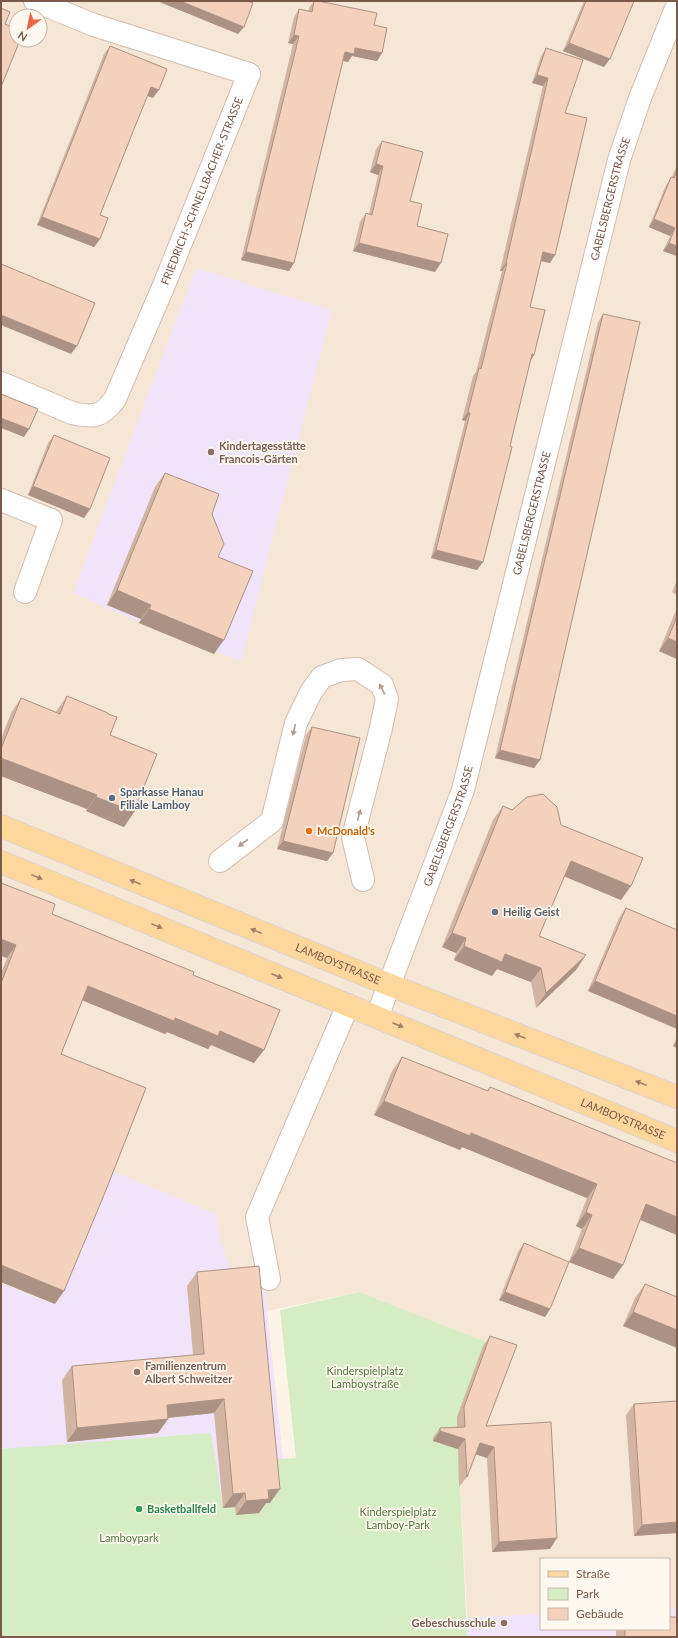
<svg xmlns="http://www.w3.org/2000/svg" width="678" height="1638" font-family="Lato,sans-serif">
<rect width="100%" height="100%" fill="#fdf4e7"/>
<path fill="#f5e6d5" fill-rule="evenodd" d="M1 1H677V1637H468L457 1418 486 1342 359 1292 267 1311 283 1460H266L270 1503 1 1449ZM16 16H40V40H16ZM541 1559H669V1629H541Z"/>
<g fill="#f1e4fa">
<path d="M196 268 332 310 241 661 180 640 73 593Z"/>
<path d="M110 1170 216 1214 221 1243 234 1276 265 1281 267 1311 283 1460H266L270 1503 259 1513 236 1515 223 1508 1 1449V1284L55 1304Z"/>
<path d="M669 1608H677V1637H467L466 1618 541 1614V1629H669Z"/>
</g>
<path fill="#d6ecc4" d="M359 1292 486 1342 457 1418 467 1637H1V1449L211 1433 223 1508 270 1503 266 1460 296 1458 280 1310Z"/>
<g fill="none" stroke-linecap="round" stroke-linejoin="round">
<defs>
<g id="minor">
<path id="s1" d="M1 383 72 413C93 418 102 417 115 399L164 285 249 74 94 25 35 1"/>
<path d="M1 500 51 520 25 592"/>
<path d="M220 861 272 821 296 723 311 692 322 677 341 670 358 669 382 685 387 699 381 728 353 837 363 880"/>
<path id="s2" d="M377 1017 463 790 619 160 640 98 677 6"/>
<path d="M269 1279 257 1217 348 1005"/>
</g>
<g id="major">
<path id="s3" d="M1 826 390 985 677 1097"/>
<path id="s4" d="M1 862 677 1141"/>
</g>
</defs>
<use href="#minor" stroke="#d3bdaf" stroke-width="24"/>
<use href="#major" stroke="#dcd4d0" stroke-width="24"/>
<use href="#minor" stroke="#fff" stroke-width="22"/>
<use href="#major" stroke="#fed79d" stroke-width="22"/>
</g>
<g fill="#d2b4a3">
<path d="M314 1 374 25 382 53 377 61 352 56 348 62 343 61 289 271 241 260 293 44 288 43 294 17 299 9 308 11 309 8Z"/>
<path d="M584 1H634L604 67 563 51Z"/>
<path d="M110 46 153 98 147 96 100 215V239L94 247 37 225 104 54Z"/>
<path d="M546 48 565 113 555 255 550 263 541 261 530 307 534 355 530 361 510 446 483 562 477 570 431 558 465 421 462 420 473 376 476 372 502 271H500L543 86 532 83 541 56Z"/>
<path d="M382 141 410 201 417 226 435 272 353 251 360 222 366 213 369 214 378 175 370 172 376 149Z"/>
<path d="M677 165V256L663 251 670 236 649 227 666 185 672 177Z"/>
<path d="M603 314 540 760 534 768 495 758 598 322Z"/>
<path d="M54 435 90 509 84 518 28 495 48 443Z"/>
<path d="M165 473 212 514 218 557 214 654 139 623 141 619 107 605 155 487Z"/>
<path d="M677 580V595L672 592Z"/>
<path d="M677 608V659L659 651Z"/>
<path d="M67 696 108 714 110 735 134 812 124 827 86 811 87 809 1 776V739L11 713 21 698 56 712 57 710Z"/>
<path d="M312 727 333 853 327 861 277 849 306 735Z"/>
<path d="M503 806 512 810 561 825 621 900 564 876 539 936 576 970 536 1008 531 982 497 969 492 976 454 960 456 953 442 947 493 820Z"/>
<path d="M1 883 52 914 193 975 254 1063 211 1045 208 1049 167 1032 165 1034 82 1000 61 1054 55 1304 1 1282V973L7 958 1 956Z"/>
<path d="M626 908 677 930 588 991 619 918Z"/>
<path d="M677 1036V1048L673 1046Z"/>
<path d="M402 1057 487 1091 490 1087 677 1235 640 1220 623 1265 613 1279 569 1262 582 1229 576 1226 587 1198 462 1147 460 1150 374 1115 392 1071Z"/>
<path d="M524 1243 550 1309 545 1317 499 1300 518 1252Z"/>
<path d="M197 1272 270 1503H266L259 1513 236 1515 235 1507 223 1508 214 1413 168 1418V1419L158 1433 67 1442 62 1380 72 1366 193 1355 187 1286Z"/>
<path d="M645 1284 677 1297 623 1326 635 1298Z"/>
<path d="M490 1336 486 1426 550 1549 492 1552 487 1458 475 1454 467 1477 459 1487 458 1449 433 1441V1438L440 1428 457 1427V1417L483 1346Z"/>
<path d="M677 1401V1533L634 1536 626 1415 634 1404Z"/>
<path d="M618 1629H669L677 1637H616V1631Z"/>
</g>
<g fill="#ab9284">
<path d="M157 1H180L244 27 238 34Z"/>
<path d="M294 35 299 36 293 44 288 43Z"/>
<path d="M569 43 610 59 604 67 563 51Z"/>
<path d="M355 48 382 53 377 61 352 56 348 62 339 60 345 52Z"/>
<path d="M537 75 548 78 543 86 532 83Z"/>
<path d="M151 87 159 90 153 98 145 95Z"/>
<path d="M376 164 383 166 378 175 370 172Z"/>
<path d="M42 217 100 239 94 247 37 225Z"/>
<path d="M654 219 675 228 670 236 649 227Z"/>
<path d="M359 243 441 263 435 272 353 251Z"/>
<path d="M669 243 677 246V256L663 251Z"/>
<path d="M246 252 294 263 289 271 241 260Z"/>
<path d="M543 252 555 255 550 263 537 260Z"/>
<path d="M506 263H507L502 271H500Z"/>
<path d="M1 315 77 346 71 354 1 325Z"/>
<path d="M532 354 534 355 529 363Z"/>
<path d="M468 412 470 413 465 421 462 420Z"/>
<path d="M1 418 29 429 24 437 1 428Z"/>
<path d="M33 486 90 509 84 518 28 495Z"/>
<path d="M436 550 483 562 477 570 431 558Z"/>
<path d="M117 590 151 605 141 619 107 605Z"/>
<path d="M149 609 224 640 214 654 139 623Z"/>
<path d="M668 638 677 642V659L659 651Z"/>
<path d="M500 750 540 760 534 768 495 758Z"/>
<path d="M1 758 97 795 87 809 1 776Z"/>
<path d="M96 797 134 812 124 827 86 811Z"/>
<path d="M283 841 333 853 327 861 277 849Z"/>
<path d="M571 861 631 886 621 900 561 875Z"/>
<path d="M452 933 466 938 456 953 442 947Z"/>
<path d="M1 939 16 945 7 958 1 956Z"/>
<path d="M464 946 505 954 541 968 531 982 497 969 492 976 454 960Z"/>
<path d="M586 955 576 970 536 1008 546 993Z"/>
<path d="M595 981 677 1016V1029L588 991Z"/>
<path d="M88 986 175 1018 220 1031 264 1050 254 1063 211 1045 208 1049 167 1032 165 1034 79 999Z"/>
<path d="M677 1041V1048L673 1046Z"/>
<path d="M384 1101 471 1133 597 1184 587 1198 462 1147 460 1150 374 1115Z"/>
<path d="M646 1204 677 1217V1235L636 1218Z"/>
<path d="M586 1212 592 1215 582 1229 576 1226Z"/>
<path d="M579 1248 623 1265 613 1279 569 1262Z"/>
<path d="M1 1265 64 1291 55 1304 1 1282Z"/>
<path d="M505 1292 550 1309 545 1317 499 1300Z"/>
<path d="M633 1312 677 1330V1348L623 1326Z"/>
<path d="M224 1399 214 1413 157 1419 167 1405Z"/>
<path d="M168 1419 158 1433 67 1442 77 1428Z"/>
<path d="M440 1431 465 1439 458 1449 433 1441Z"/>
<path d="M480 1443 494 1447 487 1458 472 1453Z"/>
<path d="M280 1489 270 1503H266L259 1513 236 1515 246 1501 268 1490Z"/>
<path d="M245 1493 235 1507 223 1508 233 1494Z"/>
<path d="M677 1522V1533L634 1536 642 1525Z"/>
<path d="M557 1538 550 1549 492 1552 499 1542Z"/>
</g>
<g fill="#f4d1bd" stroke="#ab9284">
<path d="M180 1H248L253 3 244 27Z"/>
<path d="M314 1H318L377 13 374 25 387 28 382 53 355 48 354 54 345 52 294 263 246 252 299 36 294 35 299 9 312 12Z"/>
<path d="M586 1H634L610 59 569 43Z"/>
<path d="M1 8 10 12 5 24 16 29V40H20L1 87Z"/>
<path d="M110 46 167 69 159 90 151 87 134 129 100 215 108 218 100 239 42 217Z"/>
<path d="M546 48 583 60 565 113 587 118 555 255 543 252 530 307 545 310 534 355 532 354 510 446 512 447 483 562 436 550 470 413 468 412 479 368 481 369 507 263H506L548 78 537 75Z"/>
<path d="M382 141 423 152 410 201 422 204 417 226 448 234 441 263 359 243 366 213 372 215 383 166 376 164Z"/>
<path d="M677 170V246L669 243 675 228 654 219 671 177 674 178Z"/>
<path d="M1 264 95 303 77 346 1 315Z"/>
<path d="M603 314 640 322 540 760 500 750Z"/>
<path d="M1 394 38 409 29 429 1 418Z"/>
<path d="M54 435 110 458 90 509 33 486Z"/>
<path d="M165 473 219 494 212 514 224 544 218 557 253 571 224 640 149 609 151 605 117 590Z"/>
<path d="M677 617V642L668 638Z"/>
<path d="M67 696 108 713V714L117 717 110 735 157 754 134 812 96 797 97 795 1 758V749L21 698 60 714Z"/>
<path d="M312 727 360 738 333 853 283 841Z"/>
<path d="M543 794 557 807 561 825 643 858 631 886 571 861 539 936 586 955 546 993 541 968 505 954 502 962 464 946 466 938 452 933 503 806 512 810 527 797Z"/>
<path d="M1 883 55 904 52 914 194 972 193 975 280 1010 264 1050 220 1031 218 1036 175 1018 174 1021 88 986 61 1054 146 1088 106 1190 64 1291 1 1265V983L16 945 1 939Z"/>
<path d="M626 908 677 930V1016L595 981Z"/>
<path d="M402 1057 488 1091 490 1087 677 1163V1217L646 1204 623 1265 579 1248 592 1215 586 1212 597 1184 471 1133 470 1136 384 1101Z"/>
<path d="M524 1243 569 1262 550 1309 505 1292Z"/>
<path d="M259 1266 280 1489 268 1490 269 1499 246 1501 245 1493 233 1494 224 1399 167 1405 168 1419 77 1428 72 1366 204 1354 197 1272Z"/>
<path d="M645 1284 677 1297V1330L633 1312Z"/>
<path d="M490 1336 517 1345 486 1426 551 1422 557 1538 499 1542 494 1447 480 1443 467 1477 465 1439 440 1431V1428L465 1427 464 1407Z"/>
<path d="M677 1401V1522L642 1525 634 1404Z"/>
<path d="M669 1617H677V1637H625V1629H669Z"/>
</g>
<defs><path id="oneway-solid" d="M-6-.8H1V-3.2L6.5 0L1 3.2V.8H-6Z"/></defs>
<g fill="#af9b92">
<use href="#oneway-solid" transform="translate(382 689) rotate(-118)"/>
<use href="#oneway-solid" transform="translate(294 730) rotate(103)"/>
<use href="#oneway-solid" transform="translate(359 815) rotate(-75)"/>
<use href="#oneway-solid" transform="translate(243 843) rotate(142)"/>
</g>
<g fill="#a17f63">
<use href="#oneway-solid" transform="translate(37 877) rotate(22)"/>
<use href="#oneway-solid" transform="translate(135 882) rotate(-157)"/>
<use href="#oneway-solid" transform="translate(157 926) rotate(22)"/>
<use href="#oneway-solid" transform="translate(256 931) rotate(-158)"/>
<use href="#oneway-solid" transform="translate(277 976) rotate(23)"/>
<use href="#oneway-solid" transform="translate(398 1025) rotate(23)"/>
<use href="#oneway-solid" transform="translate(520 1036) rotate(-159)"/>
<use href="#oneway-solid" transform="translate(641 1083) rotate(-159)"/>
</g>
<g fill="#8d6e63" stroke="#fff8ee" stroke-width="1.5">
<circle cx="211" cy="452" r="4"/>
<circle cx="137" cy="1372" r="4"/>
<circle cx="504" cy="1623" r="4"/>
</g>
<circle fill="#5c6f8a" stroke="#fff8ee" stroke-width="1.5" cx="112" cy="798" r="4"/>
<circle fill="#e8710a" stroke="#fff8ee" stroke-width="1.5" cx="309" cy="831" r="4"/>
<circle fill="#6b7280" stroke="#fff8ee" stroke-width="1.5" cx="495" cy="912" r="4"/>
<circle fill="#2e9e5b" stroke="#fff8ee" stroke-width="1.5" cx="139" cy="1509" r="4"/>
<g text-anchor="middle" stroke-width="3.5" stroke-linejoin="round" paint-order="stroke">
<g font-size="11" fill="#79594a" stroke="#fff8ee">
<text dy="4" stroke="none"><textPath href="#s1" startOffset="352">FRIEDRICH-SCHNELLBACHER-STRASSE</textPath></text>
<text dy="4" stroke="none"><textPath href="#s2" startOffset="852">GABELSBERGERSTRASSE</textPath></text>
<text dy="4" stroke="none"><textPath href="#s2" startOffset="528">GABELSBERGERSTRASSE</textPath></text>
<text dy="4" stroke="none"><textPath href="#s2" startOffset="204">GABELSBERGERSTRASSE</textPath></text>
<text dy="4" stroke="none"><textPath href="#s3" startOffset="364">LAMBOYSTRASSE</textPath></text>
<text dy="4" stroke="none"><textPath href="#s4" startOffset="673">LAMBOYSTRASSE</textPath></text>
</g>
<g font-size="11" font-weight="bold" fill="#785e54" stroke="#fff8ee" text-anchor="start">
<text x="219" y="450">Kindertagesstätte<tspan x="219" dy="13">Francois-Gärten</tspan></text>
<text x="145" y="1370">Familienzentrum<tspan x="145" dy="13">Albert Schweitzer</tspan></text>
<text x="496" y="1627" text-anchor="end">Gebeschusschule</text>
</g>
<g font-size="11" font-weight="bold" fill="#4e5e75" stroke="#fff8ee" text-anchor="start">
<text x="120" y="796">Sparkasse Hanau<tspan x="120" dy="13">Filiale Lamboy</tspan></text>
</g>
<g font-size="11" font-weight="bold" fill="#c56008" stroke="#fff8ee" text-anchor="start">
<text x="317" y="835">McDonald's</text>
</g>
<g font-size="11" font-weight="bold" fill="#5b616d" stroke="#fff8ee" text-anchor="start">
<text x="503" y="916">Heilig Geist</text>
</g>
<g font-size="11" fill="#52793e" stroke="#fff8ee">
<text x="365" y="1375">Kinderspielplatz<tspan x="365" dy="13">Lamboystraße</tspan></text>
<text x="398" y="1516">Kinderspielplatz<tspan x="398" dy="13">Lamboy-Park</tspan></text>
<text x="129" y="1542">Lamboypark</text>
</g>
<g font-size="11" font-weight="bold" fill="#27864d" stroke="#fff8ee" text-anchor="start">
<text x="147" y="1513">Basketballfeld</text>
</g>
</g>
<rect width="678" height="1638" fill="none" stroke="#79594a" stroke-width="4"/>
<rect x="540" y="1558" width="130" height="72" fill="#fff8ee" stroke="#c9b8ac"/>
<rect x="548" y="1571" width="20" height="6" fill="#fed79d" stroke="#c9b8ac"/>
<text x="576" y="1578" font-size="12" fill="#79594a">Straße</text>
<rect x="548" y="1588" width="20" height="12" fill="#d6ecc4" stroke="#c9b8ac"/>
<text x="576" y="1598" font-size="12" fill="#79594a">Park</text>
<rect x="548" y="1608" width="20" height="12" fill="#f4d1bd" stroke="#c9b8ac"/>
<text x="576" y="1618" font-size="12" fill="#79594a">Gebäude</text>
<g transform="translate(28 28) rotate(213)"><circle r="19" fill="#fff8ee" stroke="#c9b8ac"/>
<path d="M0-3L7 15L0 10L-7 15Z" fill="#ec6647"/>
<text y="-6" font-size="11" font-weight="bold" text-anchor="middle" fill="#79594a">N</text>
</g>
</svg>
